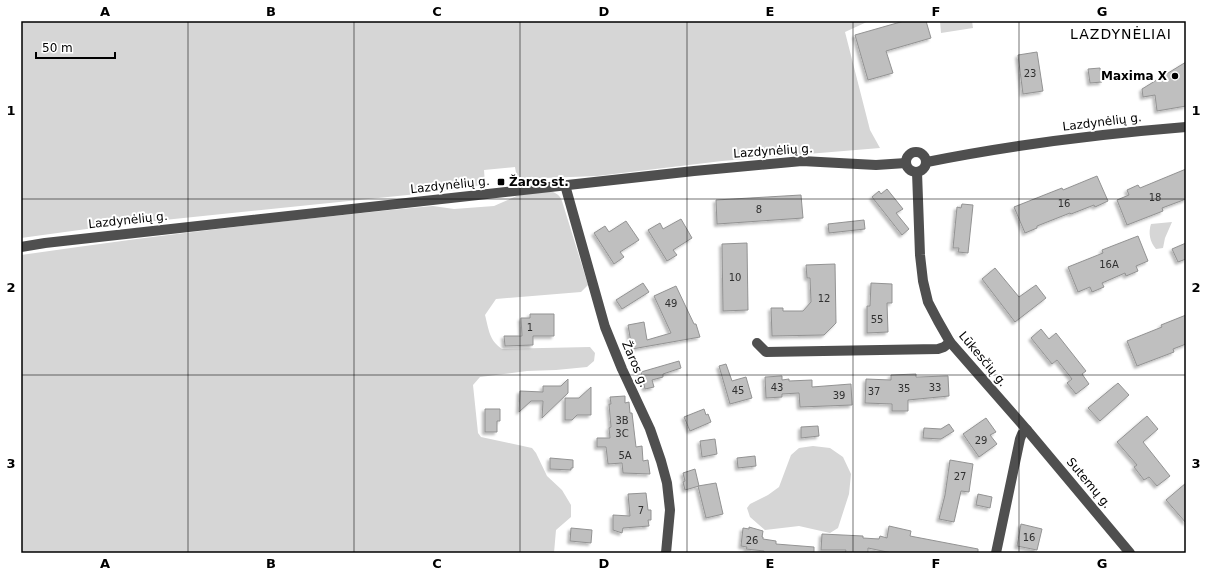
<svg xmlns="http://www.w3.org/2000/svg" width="1207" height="574" font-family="'DejaVu Sans',sans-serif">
<defs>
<filter id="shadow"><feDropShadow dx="-2.5" dy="2.5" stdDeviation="1" flood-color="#0004"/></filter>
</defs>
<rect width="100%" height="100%" fill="#fff"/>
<g fill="#d6d6d6">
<path d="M21 21H869L845 32 870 130 880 148 722 161 597 176 517 179 515 167 484 170 485 184 456 190 116 225 21 238Z"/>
<path d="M940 21H972L973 28 941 33Z"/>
<path d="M550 191C556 193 560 195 562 201L588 285 581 292 496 299 485 315C489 330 489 340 502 349L590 347 595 353 594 361 587 367 556 370 527 371 480 377 473 385 478 433 481 437 532 448 536 453 547 476 562 490 571 505V517L556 530 554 553H21V255C158 235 296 219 433 206L454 209 494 206 519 195Z"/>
<path d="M1172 222 1165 238 1163 248 1156 249C1150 242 1148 233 1151 224Z"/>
<path d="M813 446 830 448 843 457 851 474 849 494 838 528 830 533 799 526 765 530 750 517 747 508 750 504 768 495 779 487 791 455 799 448Z"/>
</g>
<g fill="#bfbfbf" stroke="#939393" filter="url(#shadow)">
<path d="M904 21H926L931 38 886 51 893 73 868 80 855 35Z"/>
<path d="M1037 52 1043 91 1023 94 1018 55Z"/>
<path d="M1186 62V106L1157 111 1155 95 1143 97 1142 89Z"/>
<path d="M1100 68 1102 82 1090 83 1088 69Z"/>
<path d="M1186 169V199L1162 208 1163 211 1127 225 1117 200 1129 195 1127 190 1138 185 1140 188Z"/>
<path d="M1097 176 1108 201 1095 207 1094 205 1071 214 1070 213 1037 226V228L1025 233 1014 207 1062 188 1063 190Z"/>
<path d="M887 189 903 209 896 213 909 229 902 235 872 197 879 191 881 194Z"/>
<path d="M801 195 803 218 717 224 716 200Z"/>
<path d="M962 204 973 205 968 253 958 252 959 248H953L957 207 961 208Z"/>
<path d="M681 219 692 238 673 250 677 255 667 261 648 230 660 223 663 229Z"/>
<path d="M864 220 865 229 829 233 828 224Z"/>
<path d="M626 221 639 240 620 252 624 257 614 264 594 233 605 226 609 232Z"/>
<path d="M1138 236 1148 261 1136 266 1138 271 1126 276 1125 273 1102 283 1104 287 1092 292 1090 287 1078 292 1068 267 1103 253 1102 250Z"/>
<path d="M747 243 748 310 723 311 722 244Z"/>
<path d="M1186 243V259L1178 262 1172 249Z"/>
<path d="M835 264 836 323 824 335 772 336 771 308H783V311H803L811 302 810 278H807L806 265Z"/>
<path d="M995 268 1019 297 1036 285 1046 298 1015 322 982 279Z"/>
<path d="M643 283 649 292 622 309 616 300Z"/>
<path d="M871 283 892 284V303H887L888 332 867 333V306H870Z"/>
<path d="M676 286 694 324H696L700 337 632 349 628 325 644 322 647 340 671 333 654 296Z"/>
<path d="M530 314H554V336H533V345L505 346 504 336H522L521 318H530Z"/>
<path d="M1186 315V344L1173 349 1174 352 1137 366 1127 341 1162 327 1161 325Z"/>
<path d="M1041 329 1049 339 1056 333 1086 371 1082 374 1089 384 1076 394 1067 383 1072 379 1057 360 1052 364 1031 338Z"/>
<path d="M679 361 681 368 663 374V377L652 380 654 387 645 389 641 372Z"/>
<path d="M726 364 732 381 746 377 752 398 730 404 719 366Z"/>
<path d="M916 374V377L948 376 949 396 908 400V411H892V404L865 403 866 379 891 380V375Z"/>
<path d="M782 376V380L789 379V381L812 380V387L851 384 852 405 800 407 799 393 782 394V397L766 398 765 377Z"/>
<path d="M568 379V393L542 418 543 401H531L519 412 520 391 543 392V386H561Z"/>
<path d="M1118 383 1129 395 1100 421 1088 408Z"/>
<path d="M591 387V415H577L572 420H565V398H579Z"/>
<path d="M625 396V403L629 402 630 413H632L636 447 642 446 643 461 648 460 650 474 623 473 622 463 608 464 606 447H597V438H610L609 428 611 427 609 404H611L610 397Z"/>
<path d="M485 409H500V421H497V432H485Z"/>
<path d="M704 409 706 415 708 414 711 422 690 431 684 417Z"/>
<path d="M1147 416 1158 429 1143 442 1170 476 1157 486 1149 477 1144 480 1134 467 1137 465 1117 442Z"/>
<path d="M986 418 996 432 990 435 997 444 979 457 963 434Z"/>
<path d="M949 424 954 431 941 439 923 438 924 428 941 429Z"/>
<path d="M818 426 819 436 801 438V427Z"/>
<path d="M715 439 717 454 702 457 700 441Z"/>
<path d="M755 456 756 466 738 468 737 458Z"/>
<path d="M550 458 573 460V468H571V470L550 469Z"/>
<path d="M950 460 973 464 969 492 961 491 954 522 939 519 945 495Z"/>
<path d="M695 469 699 486 685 490 683 482 685 481 683 473Z"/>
<path d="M716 483 723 514 706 518 698 486Z"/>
<path d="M1186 483V523L1166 500Z"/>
<path d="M646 493 648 510H651V520H648L649 526 623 528 622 533 613 530V515L630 516 628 494Z"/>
<path d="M978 494 992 497 990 508 976 505Z"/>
<path d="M1021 524 1042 529 1037 550 1017 546Z"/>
<path d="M889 526 911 531 910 536 978 549V553H892L868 548V553H845L846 550H821L822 534 863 536V538L879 539 880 536 887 538Z"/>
<path d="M749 527 763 531 762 537H763V539L776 541V544L814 547V553H764V551L746 549 747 547 741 546 743 528 749 529Z"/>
<path d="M571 528 592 530 591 543 570 541Z"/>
</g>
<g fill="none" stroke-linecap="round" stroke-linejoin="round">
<g stroke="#4f4f4f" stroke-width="10">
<circle cx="916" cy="162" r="10"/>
<path d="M927 162C1012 145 1099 134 1186 127"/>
<path d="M917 172 920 255 923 281 928 302 938 321 950 342 1027 430 1022 434 1020 439 996 553"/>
<path d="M565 185 605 327 622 369 650 429 661 461 667 483 670 510 666 553"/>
<path d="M21 247 45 243 694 171 802 161 876 165 906 163"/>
<path d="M757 343 766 352 938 349 944 347 950 342"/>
<path d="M1027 430 1130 553"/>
</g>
</g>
<path fill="none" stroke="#000" stroke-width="1" stroke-opacity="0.55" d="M188 21V553M354 21V553M520 21V553M687 21V553M853 21V553M1019 21V553M21 199H1186M21 375H1186"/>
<g fill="#000" stroke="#fff" stroke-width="1.5">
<circle cx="1175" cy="76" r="4"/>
<rect x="497" y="178" width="8" height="8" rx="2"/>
</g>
<g text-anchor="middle" stroke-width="4" stroke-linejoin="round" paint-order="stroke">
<g font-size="10" fill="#303030">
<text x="1030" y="77">23</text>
<text x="1155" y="201">18</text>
<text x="1064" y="207">16</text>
<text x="759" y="213">8</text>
<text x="1109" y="268">16A</text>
<text x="735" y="281">10</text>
<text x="824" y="302">12</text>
<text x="671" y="307">49</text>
<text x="877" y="323">55</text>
<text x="530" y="331">1</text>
<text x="777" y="391">43</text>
<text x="935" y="391">33</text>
<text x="904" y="392">35</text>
<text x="738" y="394">45</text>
<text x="874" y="395">37</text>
<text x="839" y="399">39</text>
<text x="622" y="424">3B</text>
<text x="622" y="437">3C</text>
<text x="981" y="444">29</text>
<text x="625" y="459">5A</text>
<text x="960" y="480">27</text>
<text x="641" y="514">7</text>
<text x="1029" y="541">16</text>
<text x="752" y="544">26</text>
</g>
<g font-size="12" font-weight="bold" fill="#000" stroke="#fff" text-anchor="end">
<text x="1167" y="80">Maxima X</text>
<text x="509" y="186" text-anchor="start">Žaros st.</text>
</g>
<g font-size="12" fill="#000" stroke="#fff">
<text transform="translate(1102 122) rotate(-7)" y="4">Lazdynėlių g.</text>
<text transform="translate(773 151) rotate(-4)" y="4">Lazdynėlių g.</text>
<text transform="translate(450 185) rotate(-6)" y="4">Lazdynėlių g.</text>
<text transform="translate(128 220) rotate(-6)" y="4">Lazdynėlių g.</text>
<text transform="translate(983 359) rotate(50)" y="4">Lūkesčių g.</text>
<text transform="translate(635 364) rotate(67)" y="4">Žaros g.</text>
<text transform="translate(1089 483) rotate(50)" y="4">Sutemų g.</text>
</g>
<g font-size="14" letter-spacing="1" fill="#000" stroke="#fff">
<text x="1121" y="39">LAZDYNĖLIAI</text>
</g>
</g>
<rect width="1207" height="574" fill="none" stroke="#ffffff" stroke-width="44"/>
<path d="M36 52v6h79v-6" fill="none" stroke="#000000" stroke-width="2"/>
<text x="42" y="52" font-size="12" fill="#000000" stroke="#ffffff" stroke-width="3" paint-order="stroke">50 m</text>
<rect x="22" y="22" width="1163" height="530" fill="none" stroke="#000" stroke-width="1.5"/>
<g font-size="13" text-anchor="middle" font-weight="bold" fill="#000">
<text x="105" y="16">A</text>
<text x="271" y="16">B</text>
<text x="437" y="16">C</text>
<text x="604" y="16">D</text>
<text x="770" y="16">E</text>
<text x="936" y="16">F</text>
<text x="1102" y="16">G</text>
<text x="11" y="115">1</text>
<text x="1196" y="115">1</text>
<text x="11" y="292">2</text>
<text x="1196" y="292">2</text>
<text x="11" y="468">3</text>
<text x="1196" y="468">3</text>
<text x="105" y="568">A</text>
<text x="271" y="568">B</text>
<text x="437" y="568">C</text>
<text x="604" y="568">D</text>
<text x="770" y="568">E</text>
<text x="936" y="568">F</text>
<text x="1102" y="568">G</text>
</g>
</svg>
